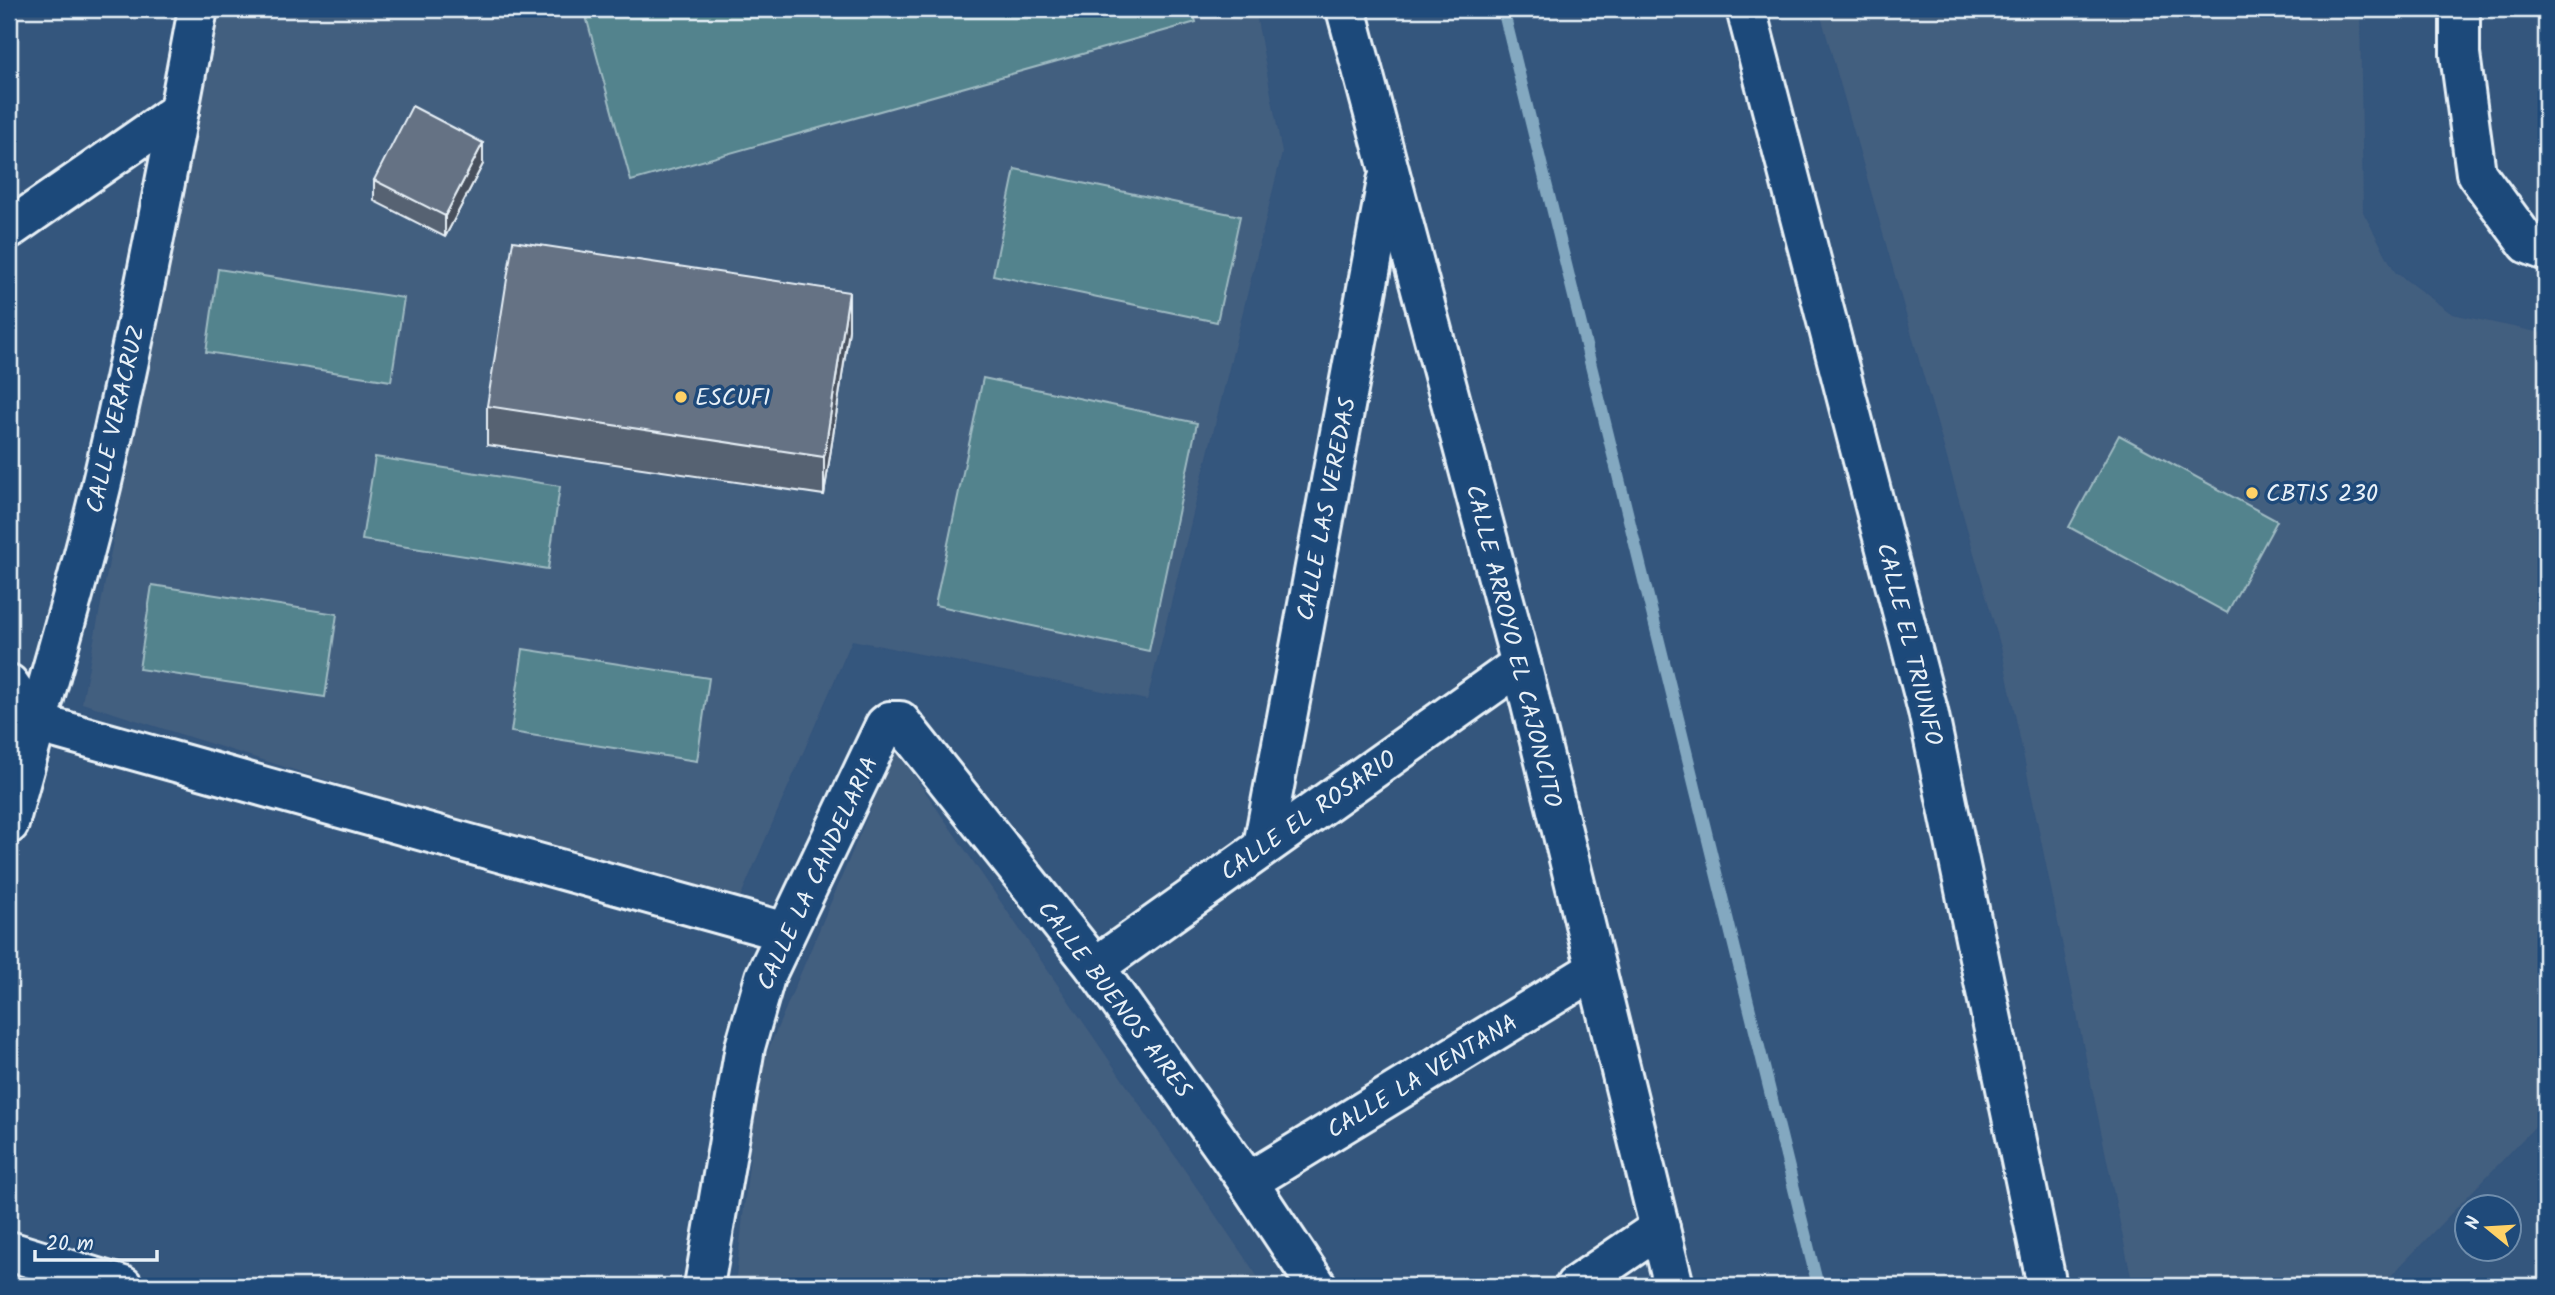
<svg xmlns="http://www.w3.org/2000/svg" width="2555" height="1295" font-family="Kalam,sans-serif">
<rect width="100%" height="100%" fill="#34567d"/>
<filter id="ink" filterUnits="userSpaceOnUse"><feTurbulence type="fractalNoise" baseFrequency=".0143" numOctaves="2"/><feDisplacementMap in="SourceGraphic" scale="14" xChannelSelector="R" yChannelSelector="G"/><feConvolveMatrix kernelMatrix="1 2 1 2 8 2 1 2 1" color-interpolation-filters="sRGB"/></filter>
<g filter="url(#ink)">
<g fill="#435e7f">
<path d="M215 9H1255L1282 153 1147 700 852 640 735 909 82 703Z"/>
<path d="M1819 9H2360L2363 212 2395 272 2452 314 2546 334V1115L2381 1286H2133L2002 651Z"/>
<path d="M896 749 1264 1286H735L760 1069Z"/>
</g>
<g fill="#53838d" stroke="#9ebac2" stroke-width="2">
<path d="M584 9H1192L1196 22 631 181Z"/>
<path d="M1015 169 1240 216 1217 322 993 275Z"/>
<path d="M218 269 404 298 391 381 206 352Z"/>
<path d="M983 378 1197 423 1149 651 935 605Z"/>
<path d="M2119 435 2277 521 2227 613 2069 527Z"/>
<path d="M375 457 560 486 548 569 362 540Z"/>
<path d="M152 585 337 614 325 697 139 669Z"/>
<path d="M523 649 709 678 697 761 511 732Z"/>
</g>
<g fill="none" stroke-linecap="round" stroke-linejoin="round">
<path stroke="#83a8c0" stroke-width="12" d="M1503 9 1818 1286"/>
<defs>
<g id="minor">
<path d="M1346 9 1521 664 1674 1286"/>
<path d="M1746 9 1928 711 2047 1286"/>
<path d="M2460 9V54L2476 173 2528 244 2546 251"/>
<path d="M9 229 179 111"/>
<path d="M9 684 36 723 785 932"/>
<path d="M9 824C41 703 79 584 107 461 141 311 170 160 198 9"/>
<path d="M1263 846 1387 181"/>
<path d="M1095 967 1521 664"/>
<path d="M1248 1182 1595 970"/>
<path d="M9 1251 123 1286"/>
<path d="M704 1286 745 1047 765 977 885 725 890 721H900L1095 967 1248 1182 1317 1286"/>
<path d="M1575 1286 1660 1228"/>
</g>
</defs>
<use href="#minor" stroke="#e8f1f8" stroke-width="44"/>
<use href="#minor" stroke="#1f4a7a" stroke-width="38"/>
</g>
<g fill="#576272" stroke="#e8f1f8" stroke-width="2">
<path d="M483 164 445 237 374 201V180Z"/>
<path d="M849 330 824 495 487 445V406Z"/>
</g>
<g fill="#47505c" stroke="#e8f1f8" stroke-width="2">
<path d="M483 143V164L445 237V216Z"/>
<path d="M849 292V330L824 495V457Z"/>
</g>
<g fill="#657284" stroke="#e8f1f8" stroke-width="2">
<path d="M412 106 483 143 445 216 374 180Z"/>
<path d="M513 241 849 292 824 457 487 406Z"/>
</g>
</g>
<g fill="#ffd166" stroke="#1f4a7a" stroke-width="2.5">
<circle cx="681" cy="397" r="7"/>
<circle cx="2252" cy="493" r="7"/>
</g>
<g text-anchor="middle" stroke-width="7" stroke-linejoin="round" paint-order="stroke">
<g font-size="24" fill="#e8f1f8" stroke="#1f4a7a" text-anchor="start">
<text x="695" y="405">ESCUFI</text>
<text x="2266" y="501">CBTIS 230</text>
</g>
<g font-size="24" fill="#e8f1f8" stroke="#1f4a7a">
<text transform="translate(115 419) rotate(-77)" y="8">CALLE VERACRUZ</text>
<text transform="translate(1326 509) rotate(-79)" y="8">CALLE LAS VEREDAS</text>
<text transform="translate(1910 644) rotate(76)" y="8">CALLE EL TRIUNFO</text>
<text transform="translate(1514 646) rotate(76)" y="8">CALLE ARROYO EL CAJONCITO</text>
<text transform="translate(1308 815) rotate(-35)" y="8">CALLE EL ROSARIO</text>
<text transform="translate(817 873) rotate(-65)" y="8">CALLE LA CANDELARIA</text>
<text transform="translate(1115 999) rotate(53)" y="8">CALLE BUENOS AIRES</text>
<text transform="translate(1422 1076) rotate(-31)" y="8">CALLE LA VENTANA</text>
</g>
</g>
<rect width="2555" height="1295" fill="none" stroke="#1f4a7a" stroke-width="35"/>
<rect x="18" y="18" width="2520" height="1260" fill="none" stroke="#e8f1f8" stroke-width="2.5" filter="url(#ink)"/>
<g transform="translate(2488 1228) rotate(288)"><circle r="33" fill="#1f4a7a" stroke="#6f8dac" stroke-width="2"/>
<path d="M0-5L12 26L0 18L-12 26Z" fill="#ffd166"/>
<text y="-10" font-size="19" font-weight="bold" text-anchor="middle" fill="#e8f1f8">N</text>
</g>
<path d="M35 1250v10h122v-10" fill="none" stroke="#e8f1f8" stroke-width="3.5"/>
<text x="46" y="1250" font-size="21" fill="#e8f1f8" stroke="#1f4a7a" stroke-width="5" paint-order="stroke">20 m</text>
</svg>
